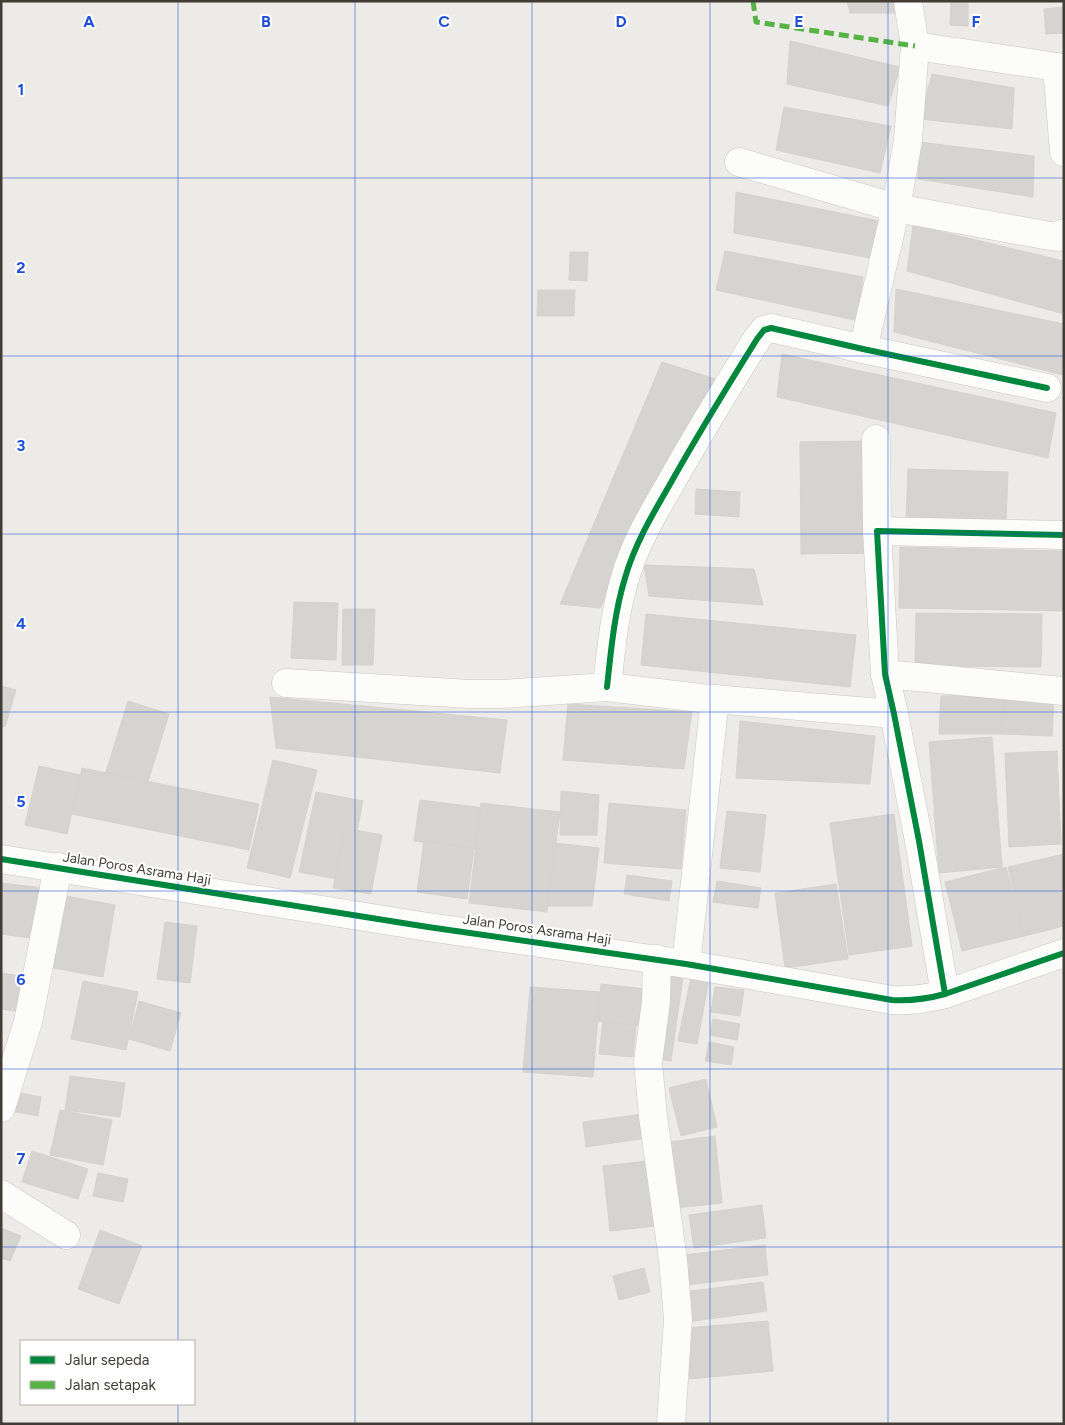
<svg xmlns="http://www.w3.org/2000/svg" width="1065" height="1425" font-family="Figtree,sans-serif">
<rect width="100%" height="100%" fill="#edebe7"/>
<g fill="#d6d4d0" stroke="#d5d2cd">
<path d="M847 1H903L906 13H850Z"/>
<path d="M951 1H968V26L950 25Z"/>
<path d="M1064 7V33L1046 34 1044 9Z"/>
<path d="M790 41 900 67 888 106 787 84Z"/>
<path d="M932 74 1014 88 1012 129 920 119Z"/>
<path d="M784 107 891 126 880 173 776 150Z"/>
<path d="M919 142 1034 156 1033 197 918 179Z"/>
<path d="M736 192 879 221 876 259 734 233Z"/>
<path d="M913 225 1064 261V314L907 271Z"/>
<path d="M725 251 863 277 859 321 716 290Z"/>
<path d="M570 252H588L587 281 569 280Z"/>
<path d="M896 289 1064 324 1063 375 894 332Z"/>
<path d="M538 290H575L574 316H537Z"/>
<path d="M782 354 1056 413 1048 458 777 397Z"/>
<path d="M662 362 715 379 600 608 560 604Z"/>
<path d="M870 441 872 553 801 554 800 442Z"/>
<path d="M908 469 1008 472 1006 524 906 521Z"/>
<path d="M696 489 740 492 739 517 695 514Z"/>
<path d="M900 547 1064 551V611L899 608Z"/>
<path d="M644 565 754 569 763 605 649 596Z"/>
<path d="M294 602 338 603 336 660 291 658Z"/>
<path d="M343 609H375L373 665H342Z"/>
<path d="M916 613 1042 614 1041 667 915 666Z"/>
<path d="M646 614 856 635 850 687 641 665Z"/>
<path d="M1 686 16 690 5 727 1 726Z"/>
<path d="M1004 695 1054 698 1052 736 1001 734Z"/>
<path d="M1004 695 1001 734H939L941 696Z"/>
<path d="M270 697 507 720 500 773 276 748Z"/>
<path d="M128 701 169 714 146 788 105 775Z"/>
<path d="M568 704 692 712 684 769 563 760Z"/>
<path d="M740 721 875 736 870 784 736 778Z"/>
<path d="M992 737 1002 867 939 873 929 742Z"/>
<path d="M1057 751 1061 844 1009 847 1005 753Z"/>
<path d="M273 760 317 770 290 878 247 868Z"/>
<path d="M39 766 80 775 67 834 25 825Z"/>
<path d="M82 768 259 804 249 850 72 814Z"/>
<path d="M561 791 599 795 597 835H560Z"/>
<path d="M316 792 363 801 347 881 299 872Z"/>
<path d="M420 800 492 809 486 850 414 841Z"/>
<path d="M481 803 560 812 547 912 469 903Z"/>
<path d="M609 803 686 810 681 869 604 863Z"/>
<path d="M727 811 766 815 760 872 720 868Z"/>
<path d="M894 814 912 946 849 955 830 823Z"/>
<path d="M345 828 382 835 371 894 333 888Z"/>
<path d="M424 841 474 848 467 899 417 892Z"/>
<path d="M555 843 599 848 592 906H548Z"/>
<path d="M1064 854V926L1024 936 1008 867Z"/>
<path d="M1006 867 1024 936 962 951 945 882Z"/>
<path d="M627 875 672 881 669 901 624 894Z"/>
<path d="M717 881 761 888 758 908 713 902Z"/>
<path d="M1 883 44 888 38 939 1 934Z"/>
<path d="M836 884 848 959 785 968 775 893Z"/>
<path d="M66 896 115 905 103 977 53 968Z"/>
<path d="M165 922 197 926 190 983 157 979Z"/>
<path d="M1 973 27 977 22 1012 1 1009Z"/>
<path d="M666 974 683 977 671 1061 653 1058Z"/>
<path d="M691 977 709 980 697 1044 678 1041Z"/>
<path d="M83 981 138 992 126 1050 71 1039Z"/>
<path d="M601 984 654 990 650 1027 597 1021Z"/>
<path d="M530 987 600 992 593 1077 523 1072Z"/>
<path d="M715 987 744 990 740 1016 711 1012Z"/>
<path d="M139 1001 181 1013 170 1051 129 1039Z"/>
<path d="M713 1019 740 1024 737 1040 710 1035Z"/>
<path d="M603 1022 636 1025 633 1057 599 1054Z"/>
<path d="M709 1042 734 1047 731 1065 705 1061Z"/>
<path d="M70 1076 125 1083 120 1117 65 1110Z"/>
<path d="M706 1079 717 1127 681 1136 669 1088Z"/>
<path d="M15 1092 41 1097 38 1116 11 1111Z"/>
<path d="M60 1110 112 1120 103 1165 50 1155Z"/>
<path d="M643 1114 647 1138 586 1147 583 1122Z"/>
<path d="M715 1136 722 1203 676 1208 669 1142Z"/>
<path d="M32 1151 88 1169 78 1199 22 1182Z"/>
<path d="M657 1160 665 1225 610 1231 603 1166Z"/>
<path d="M98 1173 128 1179 123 1202 93 1196Z"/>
<path d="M762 1205 766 1238 694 1248 689 1215Z"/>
<path d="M1 1228 21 1236 10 1261 1 1258Z"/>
<path d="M100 1230 142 1246 119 1304 78 1289Z"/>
<path d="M765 1245 768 1275 688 1285 684 1255Z"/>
<path d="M644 1268 650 1292 619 1300 613 1276Z"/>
<path d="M763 1282 767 1311 687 1322 683 1292Z"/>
<path d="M768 1321 773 1371 690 1379 686 1328Z"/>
</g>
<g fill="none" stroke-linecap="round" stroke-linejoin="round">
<defs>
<g id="minor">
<path d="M915 46 1057 67 1064 70"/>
<path d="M1057 67 1064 152"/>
<path d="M739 162 896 208 1050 236 1057 237 1064 233"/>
<path d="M863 349 896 208 908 140 915 46 908 1"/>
<path d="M876 439 877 531"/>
<path d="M885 674 1064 691"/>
<path d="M286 683 470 694H502L607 687 701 698 894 714"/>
<path d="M607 687C611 651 614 614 625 578 634 546 652 515 669 486 697 436 727 387 757 339L764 330 771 328 863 349 1047 388"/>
<path d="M1 859 428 927 686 964 892 1000C910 1001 927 999 945 994L1064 953"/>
<path d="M657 959 656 1002 648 1062 653 1116 673 1260 678 1319 671 1424"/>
<path d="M686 964 715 699"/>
<path d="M945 994 919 841 894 714 885 674 877 531 1064 535"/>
<path d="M1 1108 28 1022 58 867"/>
<path d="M1 1194 66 1235"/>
</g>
</defs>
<use href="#minor" stroke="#c9c7c3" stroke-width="29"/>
<use href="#minor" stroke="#fcfcfb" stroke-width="28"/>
<path stroke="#57b346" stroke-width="5" stroke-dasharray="10 5" stroke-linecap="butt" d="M753 1 756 22 915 46"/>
<defs>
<g id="cycleway">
<path d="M607 687C611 651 614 614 625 578 634 546 652 515 669 486 697 436 727 387 757 339L764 330 771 328 863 349 1047 388"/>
<path d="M1 859 428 927 686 964 892 1000C910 1001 927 999 945 994L1064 953"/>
<path d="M945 994 919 841 894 714 885 674 877 531 1064 535"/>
</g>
</defs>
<use href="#cycleway" stroke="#fff" stroke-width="9"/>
<use href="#cycleway" stroke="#00873e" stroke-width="6"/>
</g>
<path fill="none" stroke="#1d4ed8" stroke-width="1" stroke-opacity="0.55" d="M178 1V1341M355 1V1424M532 1V1424M710 1V1424M888 1V1424M1 178H1064M1 356H1064M1 534H1064M1 712H1064M1 891H1064M1 1069H1064M1 1247H1064M178 1404V1424"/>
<g text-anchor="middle" stroke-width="4" stroke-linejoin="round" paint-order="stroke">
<g font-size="14" fill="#413c35" stroke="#fff">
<text transform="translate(137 868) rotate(9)" y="5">Jalan Poros Asrama Haji</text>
<text transform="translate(537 929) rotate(8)" y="5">Jalan Poros Asrama Haji</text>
</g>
</g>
<g font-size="16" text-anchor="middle" font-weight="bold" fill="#1d4ed8" stroke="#fff" stroke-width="4" stroke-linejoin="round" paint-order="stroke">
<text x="89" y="27">A</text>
<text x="266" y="27">B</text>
<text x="444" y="27">C</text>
<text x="621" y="27">D</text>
<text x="799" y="27">E</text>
<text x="976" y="27">F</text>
<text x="21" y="95">1</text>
<text x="21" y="273">2</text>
<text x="21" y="451">3</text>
<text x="21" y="629">4</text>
<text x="21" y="807">5</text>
<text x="21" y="985">6</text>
<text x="21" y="1164">7</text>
</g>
<rect width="1065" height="1425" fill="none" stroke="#413c35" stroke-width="5"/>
<rect x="20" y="1340" width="175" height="65" fill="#ffffff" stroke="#b3b1ae"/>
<rect x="30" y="1356" width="25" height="8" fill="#00873e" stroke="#b3b1ae"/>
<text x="65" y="1365" font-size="15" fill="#413c35">Jalur sepeda</text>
<rect x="30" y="1381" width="25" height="8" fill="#57b346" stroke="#b3b1ae"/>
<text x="65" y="1390" font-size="15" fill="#413c35">Jalan setapak</text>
</svg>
